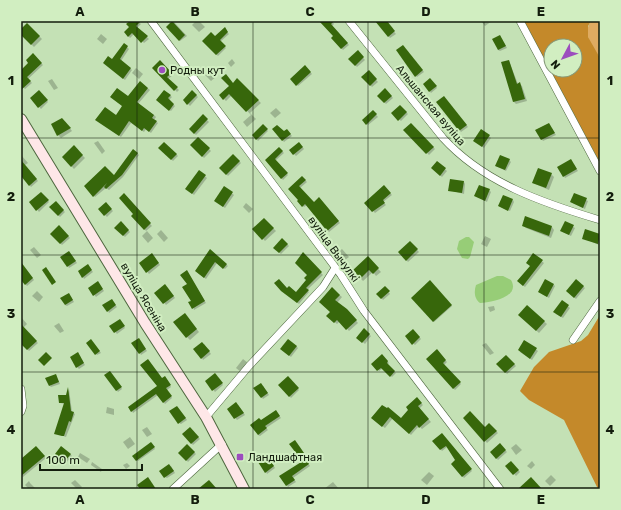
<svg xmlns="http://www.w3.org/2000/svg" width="621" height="510" font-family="Rubik,sans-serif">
<rect width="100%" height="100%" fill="#c4e1b5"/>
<path fill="#dfab61" d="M591 21H600V58C592 46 582 35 591 21Z"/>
<g fill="#c4892a" fill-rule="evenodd">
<path d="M524 21H591L588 26V37L600 58V163ZM551 46H575V70H551Z"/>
<path d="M600 315V489H598L564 420 529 400 520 391 534 367 549 352 581 341 588 335Z"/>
</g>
<g fill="#97cd77">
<path d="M466 237H469L474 242 470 257 468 259 462 258 457 249 459 241Z"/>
<path d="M497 276H503L511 280C521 297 491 302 480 303 474 299 474 291 476 285Z"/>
</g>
<g fill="#0003">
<path d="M129 21H137L141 24 137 28 149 39 144 43 135 33 130 38 125 32 130 27Z"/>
<path d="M173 21 187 36 180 41 167 27Z"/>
<path d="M196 21H199L205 27 199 32 192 25Z"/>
<path d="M321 21H332L334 24 332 26 349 45 343 50 332 38 334 36Z"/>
<path d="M376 21H385L396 34 390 38Z"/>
<path d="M481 21H492L485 26Z"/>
<path d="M27 24 42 39 34 47 21 34V30Z"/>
<path d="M224 29 229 34 220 42 226 48 218 56 203 41 215 38Z"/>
<path d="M101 34 107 39 103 44 97 39Z"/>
<path d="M500 36 507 48 500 51 498 50Z"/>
<path d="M124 44 129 49 121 61 132 70 125 80 106 64 113 60Z"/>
<path d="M404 48 424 72 417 77 416 76Z"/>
<path d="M358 52 365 60 357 67 349 59Z"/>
<path d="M33 55 43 65 28 79 32 83 25 89 21 85V71L30 63Z"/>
<path d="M232 59 235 63 231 67 228 63Z"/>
<path d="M509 61 518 84H520L522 86 527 101 516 104 514 102Z"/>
<path d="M160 62 173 75 168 79 179 90 177 92 154 68Z"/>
<path d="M305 66 312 74 298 86 291 79Z"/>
<path d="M136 68 143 74 139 79 132 73Z"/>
<path d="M211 69 217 76 211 81 205 75Z"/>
<path d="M369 72 378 82 372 87 363 77Z"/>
<path d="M52 79 58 88 54 90 48 81Z"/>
<path d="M237 80 261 103 250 113 256 119 247 127 243 122 251 115 232 95 226 101 220 95Z"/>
<path d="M432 81 437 88 431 93 424 84Z"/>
<path d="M140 82 150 90 138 104 154 115 156 117 154 120 158 123 151 133 146 129 144 132 131 123 121 137 99 122 116 117Z"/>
<path d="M385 89 393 98 386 104 378 96Z"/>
<path d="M39 91 48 102 41 109 31 98Z"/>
<path d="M164 91 172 97 169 100 175 106 171 111 157 100Z"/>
<path d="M192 91 198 97 190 106 184 100Z"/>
<path d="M445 99 468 127 461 132 437 102Z"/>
<path d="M400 106 408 114 401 121 392 113Z"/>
<path d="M276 108 281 113 275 118 270 113Z"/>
<path d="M373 111 378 117 368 125 363 120Z"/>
<path d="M203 116 209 122 196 135 190 129Z"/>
<path d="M65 122 72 131 61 138 58 135Z"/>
<path d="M411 124 435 149 429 155 404 130Z"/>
<path d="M263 126 268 131 258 141 253 135Z"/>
<path d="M550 126 556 135 543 141 537 131Z"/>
<path d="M274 130 284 133 287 130 292 136 284 142Z"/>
<path d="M489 136 491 138 484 148 476 142Z"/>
<path d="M199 138 211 151 204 158 192 145Z"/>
<path d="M98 141 105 151 102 154 94 143Z"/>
<path d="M164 143 178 156 173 161 159 148Z"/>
<path d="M299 143 304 149 296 156 290 150Z"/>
<path d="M74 147 85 158 74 169 63 157Z"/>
<path d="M279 148 284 153 275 161 288 175 283 180 266 160Z"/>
<path d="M137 153 139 155 123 177 109 190 106 188 95 197 85 186 114 176Z"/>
<path d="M233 155 241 163 228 176 221 168Z"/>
<path d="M22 156 28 163 25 165 38 181 31 187 21 174Z"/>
<path d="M509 160 511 162 506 171 496 166Z"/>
<path d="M437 162 447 171 442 177 432 168Z"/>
<path d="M572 162 578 171 565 178 564 176Z"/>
<path d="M199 171 207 178 194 195 188 190Z"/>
<path d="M551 174 554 177 549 190 533 183Z"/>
<path d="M302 177 307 182 300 188 314 203 319 198 340 223 329 232 307 205 304 207 298 201 300 200 289 189Z"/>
<path d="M464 182 465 184 464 194 449 190Z"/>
<path d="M224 187 234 195 225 208 217 202Z"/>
<path d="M384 187 392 195 383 202 386 205 375 213 366 203Z"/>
<path d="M489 190 491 192 487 202 476 196Z"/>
<path d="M41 193 49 202 39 212 31 202Z"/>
<path d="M574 194 588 201 585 209 571 202Z"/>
<path d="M124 195 152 226 146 231 133 216 135 214Z"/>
<path d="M513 200 514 202 510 211 499 206Z"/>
<path d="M56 203 65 212 60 217 51 207Z"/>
<path d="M105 203 113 211 107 217 99 209Z"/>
<path d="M246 203 253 209 249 213 243 207Z"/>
<path d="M264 219 276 231 265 241 254 229Z"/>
<path d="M565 222 575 228 571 236 563 232Z"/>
<path d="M121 223 130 232 125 237 116 228Z"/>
<path d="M523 225 552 227 554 230 551 238 526 228Z"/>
<path d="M59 227 70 238 62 245 51 234Z"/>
<path d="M161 230 168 238 164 242 157 234Z"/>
<path d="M586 230 600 235 599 245 583 238Z"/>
<path d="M147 231 153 238 148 243 142 236Z"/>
<path d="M485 236 491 239 487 247 481 244Z"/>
<path d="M282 239 289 246 281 254 274 248Z"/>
<path d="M410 242 419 252 408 262 399 252Z"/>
<path d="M34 247 41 255 37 258 30 250Z"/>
<path d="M342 249 349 257 345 260 338 252Z"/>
<path d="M210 251 228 266 225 269 217 263 206 279 198 273Z"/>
<path d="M70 254 77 263 69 268 68 266Z"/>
<path d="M303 254 323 275 307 290 309 292 299 304 284 292 287 289 296 294 308 280 309 275Z"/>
<path d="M533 254 544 263 525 287 518 281 531 266Z"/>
<path d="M153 256 160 265 149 274 140 263Z"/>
<path d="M368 258 381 272 376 276 373 272 363 281 354 271Z"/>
<path d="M21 263 34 280 27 286 21 279Z"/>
<path d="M89 267 93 272 84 279 83 277Z"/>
<path d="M188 273 206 303 194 310 188 284Z"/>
<path d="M576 281 585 288 576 299 567 291Z"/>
<path d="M430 282 452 306 434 322 412 298Z"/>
<path d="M99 284 104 291 96 297 89 288Z"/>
<path d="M554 285 555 286 549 298 539 292Z"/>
<path d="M167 287 175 298 166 305 156 293Z"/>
<path d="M385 287 390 294 383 300 378 294Z"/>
<path d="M332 289 342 297 337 303 347 310 358 323 349 331 340 321 337 324 327 316 331 312Z"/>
<path d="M37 291 43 297 39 302 32 296Z"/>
<path d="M69 294 74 302 67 306 65 305Z"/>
<path d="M562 301 570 308 563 318 556 314Z"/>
<path d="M113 302 117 307 109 313 108 311Z"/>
<path d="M494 306 495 310 490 312 488 307Z"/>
<path d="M527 306 547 324 539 333 519 315Z"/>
<path d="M21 317 27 324 23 328 38 343 29 351 21 342Z"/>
<path d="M187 317 199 332 190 340 187 337Z"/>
<path d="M121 322 125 328 117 334 111 327Z"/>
<path d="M59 323 64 331 60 333 54 326Z"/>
<path d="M364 330 371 336 365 344 357 337Z"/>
<path d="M413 330 421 339 415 345 406 337Z"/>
<path d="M140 341 147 351 141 355 140 353Z"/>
<path d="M525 341 538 351 532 360 520 352Z"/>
<path d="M93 342 101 353 97 355 96 354Z"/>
<path d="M486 343 494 353 490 355 482 345Z"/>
<path d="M204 344 211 354 203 360 202 358Z"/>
<path d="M296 346 298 348 291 357 281 349Z"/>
<path d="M437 351 447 362 444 365 461 384 455 390 427 359Z"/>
<path d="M79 355 85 365 79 369 77 367Z"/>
<path d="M382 356 389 363 387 365 396 373 392 377 383 368 379 371 373 364Z"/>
<path d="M506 356 516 366 507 374 498 364Z"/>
<path d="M243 359 248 363 241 372 236 368Z"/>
<path d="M112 374 122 389 118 392 106 376Z"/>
<path d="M56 375 60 384 51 387 50 386Z"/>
<path d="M216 376 223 385 215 392 206 381Z"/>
<path d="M288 378 299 390 291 398 280 385Z"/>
<path d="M162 379H166L171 387 167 390 172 398 165 404 158 395 133 413 132 411 158 386Z"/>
<path d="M263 386 269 395 263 399 255 388Z"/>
<path d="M69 389 72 412 75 414 66 437 55 433 65 404 60 403 67 396Z"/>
<path d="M417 399 423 405 419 409 431 422 422 429 419 426 411 435 393 418 385 428 372 418 387 410 401 419Z"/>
<path d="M238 405 245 415 237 420 228 409Z"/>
<path d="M107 407 114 409V415L106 413Z"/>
<path d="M178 408 187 420 181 424 179 423Z"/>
<path d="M277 413 281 418 266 428 268 430 260 436 258 435 261 421Z"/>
<path d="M465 418 485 428 489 424 498 433 487 443Z"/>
<path d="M147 427 152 434 147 437 142 430Z"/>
<path d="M190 428 200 439 193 445 183 434Z"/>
<path d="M442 435 472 471 464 478 452 464 457 460 447 447 442 451 434 441Z"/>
<path d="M130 437 135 444 128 449 123 442Z"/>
<path d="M297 443 305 455 301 458 299 456Z"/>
<path d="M152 444 155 449 138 461 136 460Z"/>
<path d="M516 444 522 450 516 455 511 448Z"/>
<path d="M187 445 196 454 188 462 180 453Z"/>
<path d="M500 445 507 452 498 460 491 452Z"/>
<path d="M36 447 46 458 23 477 21 475V459Z"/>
<path d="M62 447 72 456 66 463 56 454Z"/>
<path d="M80 453 90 459 87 463 78 457Z"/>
<path d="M268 458 275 468 267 474 266 472Z"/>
<path d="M532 461 535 465 531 469 527 466Z"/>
<path d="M92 462 102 469 101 472 91 465Z"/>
<path d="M307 462 310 466 293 478 296 482 288 487 280 476Z"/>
<path d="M127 463 130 466 126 469 123 465Z"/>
<path d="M511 463 520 472 516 476 507 466Z"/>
<path d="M171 466 175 473 167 478 165 477Z"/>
<path d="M429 472 434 476 427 485 421 480Z"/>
<path d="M551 475 556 480 550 486 545 481Z"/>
<path d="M75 480 82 487 80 489H77L71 483Z"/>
<path d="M29 481 30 483 36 489H29L25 485Z"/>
<path d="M333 482 339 489H324Z"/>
</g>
<g fill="#37670b">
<path d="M130 21H141L136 26 148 36 141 43 132 33 128 37 124 32 129 27 126 24Z"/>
<path d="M172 21 185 35 179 41 166 27Z"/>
<path d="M319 21H334L331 24 348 43 341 49 331 38 333 36Z"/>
<path d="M375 21H387L395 31 388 37Z"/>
<path d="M27 23 40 36 31 45 21 35V29Z"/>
<path d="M225 27 228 32 220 40 226 46 216 55 202 41 211 32 215 36Z"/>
<path d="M500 35 506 46 498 50 492 39Z"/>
<path d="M124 43 128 46 120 59 131 68 123 79 103 63 108 56 112 59Z"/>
<path d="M403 45 423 70 415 77 396 50Z"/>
<path d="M358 50 364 57 355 66 348 59Z"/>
<path d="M33 53 42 63 27 77 31 81 21 90V70L28 63 26 60Z"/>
<path d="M160 60 172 73 167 77 178 87 174 91 152 68Z"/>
<path d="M509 60 517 84 520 82 525 99 513 102 501 62Z"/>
<path d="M305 65 311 72 296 86 290 79Z"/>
<path d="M369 70 377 79 370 86 361 77Z"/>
<path d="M226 74 233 83 237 78 259 100 246 112 229 94 223 100 219 95 229 86 221 78Z"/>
<path d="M430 78 437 86 429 92 423 84Z"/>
<path d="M140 81 148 88 137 102 154 115 152 118 157 121 149 132 144 128 142 131 129 121 119 136 95 120 105 107 116 115 122 106 110 97 117 88 128 96Z"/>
<path d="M385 88 392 96 384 103 377 96Z"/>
<path d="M39 90 48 100 38 108 30 98Z"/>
<path d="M164 90 171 95 168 98 174 104 169 111 156 100Z"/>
<path d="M192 90 197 95 187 105 183 100Z"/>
<path d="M444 96 467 125 459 131 436 102Z"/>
<path d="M400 105 407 112 398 121 391 113Z"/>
<path d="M373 110 377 114 366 125 362 120Z"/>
<path d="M203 114 208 119 194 134 189 129Z"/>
<path d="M62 118 71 128 57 136 51 124Z"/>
<path d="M411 123 434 147 426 154 403 130Z"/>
<path d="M549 123 555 133 541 140 535 130Z"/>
<path d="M263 124 268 129 256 140 252 135Z"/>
<path d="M277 125 284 131 287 129 291 134 282 141 272 129Z"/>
<path d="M481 129 490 135 482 147 473 141Z"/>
<path d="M198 137 210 148 202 157 190 145Z"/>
<path d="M164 142 177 154 171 160 158 148Z"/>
<path d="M299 142 303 147 293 155 289 150Z"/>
<path d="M74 145 83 155 71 167 62 157Z"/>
<path d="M279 147 283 151 275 159 288 173 281 179 265 160Z"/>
<path d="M133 149 138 153 122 175 106 189 104 187 107 183 93 197 84 186 105 166 114 175Z"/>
<path d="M233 154 240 161 226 175 219 168Z"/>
<path d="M500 155 510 159 505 170 495 166Z"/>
<path d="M571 159 577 169 563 177 557 167Z"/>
<path d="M21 160 37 179 29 186 21 176Z"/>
<path d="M437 161 446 168 440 176 431 168Z"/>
<path d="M538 168 552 173 546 188 532 183Z"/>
<path d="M199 170 206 175 192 194 185 189Z"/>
<path d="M302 176 306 180 299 186 314 202 319 197 339 221 327 231 305 204 302 207 297 201 298 200 288 189Z"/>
<path d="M450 179 464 181 462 193 448 191Z"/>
<path d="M384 185 391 193 383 200 385 203 372 212 364 203Z"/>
<path d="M479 185 490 189 485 201 474 196Z"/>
<path d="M224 186 233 192 223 207 214 201Z"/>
<path d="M41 192 49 200 36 211 29 202Z"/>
<path d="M124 193 151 223 144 230 131 216 133 214 119 198Z"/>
<path d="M574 193 587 198 583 208 570 202Z"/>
<path d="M503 195 513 199 508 211 498 206Z"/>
<path d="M56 201 64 210 58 216 49 207Z"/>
<path d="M106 202 112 209 104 216 98 209Z"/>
<path d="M525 216 552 226 549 236 522 226Z"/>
<path d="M264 218 274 228 262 240 252 229Z"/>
<path d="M121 221 129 230 123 236 114 228Z"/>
<path d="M565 221 574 225 569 235 560 231Z"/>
<path d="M59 225 69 236 60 244 50 234Z"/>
<path d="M585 229 600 234 598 244 582 239Z"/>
<path d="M282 238 288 244 279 253 273 248Z"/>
<path d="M410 241 418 249 406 261 398 252Z"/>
<path d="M210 249 227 264 223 269 215 262 204 278 195 271Z"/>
<path d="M69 251 76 261 67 267 60 257Z"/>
<path d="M303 252 322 272 306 288 309 290 297 303 281 291 274 283 279 279 287 288 289 286 296 292 306 280 304 278 307 275 295 263Z"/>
<path d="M152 253 159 263 146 273 139 263Z"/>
<path d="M533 253 543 260 523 286 517 281 530 266 526 263Z"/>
<path d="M368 256 379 268 373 274 369 270 360 279 352 271Z"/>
<path d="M21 262 33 278 25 285 21 280Z"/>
<path d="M88 264 92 270 82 278 78 271Z"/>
<path d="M46 267 56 282 52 285 42 270Z"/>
<path d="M187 270 205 301 192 309 188 302 191 301 182 287 187 284 180 275Z"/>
<path d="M545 279 554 284 547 297 538 292Z"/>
<path d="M576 279 584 286 574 298 566 291Z"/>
<path d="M430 280 452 305 433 322 411 298Z"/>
<path d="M98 281 103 289 93 296 88 288Z"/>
<path d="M165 284 174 296 163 304 154 293Z"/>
<path d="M385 286 390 291 381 299 376 294Z"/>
<path d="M332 287 340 295 335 300 347 309 357 320 346 330 337 320 334 323 326 316 330 312 319 302Z"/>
<path d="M69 293 73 300 65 305 60 298Z"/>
<path d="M112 299 116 305 107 312 102 305Z"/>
<path d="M562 300 569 305 561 317 553 312Z"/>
<path d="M527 305 545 321 536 331 518 315Z"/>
<path d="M185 313 197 329 186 338 173 322Z"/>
<path d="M120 319 125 326 114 333 109 326Z"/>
<path d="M21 324 37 341 27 350 21 344Z"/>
<path d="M364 328 370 334 362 343 356 338Z"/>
<path d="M413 329 420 337 412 345 405 336Z"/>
<path d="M139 338 146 349 139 354 131 343Z"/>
<path d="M91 339 100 351 95 355 86 343Z"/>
<path d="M288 339 297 346 289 356 280 349Z"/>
<path d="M524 340 537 348 530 359 518 350Z"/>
<path d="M202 342 210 351 201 359 193 349Z"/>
<path d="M437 349 446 360 443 363 461 382 453 389 426 359Z"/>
<path d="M46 352 52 358 44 366 38 360Z"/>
<path d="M78 352 84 363 76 368 70 357Z"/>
<path d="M382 354 388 361 387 363 395 371 390 377 381 368 377 371 371 364Z"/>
<path d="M506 355 515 364 505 373 496 364Z"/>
<path d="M148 359 162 378 165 376 171 385 166 388 172 396 163 403 156 394 131 412 128 407 157 386 140 365Z"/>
<path d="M110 371 122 387 116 391 104 375Z"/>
<path d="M215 373 223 383 212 391 205 381Z"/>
<path d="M56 374 59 382 49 386 45 378Z"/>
<path d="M288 376 299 388 289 397 278 385Z"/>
<path d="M261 383 268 393 261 398 253 388Z"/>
<path d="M68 387 71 411 74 412 71 422 69 421 64 436H62L54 434 64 403H59L58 395H66Z"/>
<path d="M417 397 422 403 418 406 429 419 419 428 417 425 409 434 390 417 382 427 371 418 382 405 387 408 388 407 401 418 408 410 406 407Z"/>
<path d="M236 402 244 413 234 419 227 409Z"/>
<path d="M177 406 186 418 178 424 169 411Z"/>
<path d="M276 410 280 416 265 426 267 428 258 435 250 425 259 418 261 420Z"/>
<path d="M470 411 485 427 489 423 497 431 484 442 463 418Z"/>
<path d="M190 427 199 437 191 444 182 434Z"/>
<path d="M442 433 472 469 462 477 451 464 455 460 446 446 440 450 432 441Z"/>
<path d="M295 440 304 453 299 457 289 444Z"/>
<path d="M151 442 155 447 136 461 132 456Z"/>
<path d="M500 443 506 450 496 459 490 452Z"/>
<path d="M187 444 195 452 186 461 178 453Z"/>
<path d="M36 446 45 456 21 476V459Z"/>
<path d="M61 446 71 454 64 462 55 454Z"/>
<path d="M267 456 274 466 265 473 258 462Z"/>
<path d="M306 459 309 464 292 476 295 480 286 486 279 476Z"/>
<path d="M511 461 519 470 513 475 505 466Z"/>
<path d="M169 464 174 471 164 478 159 471Z"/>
<path d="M148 477 156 489H140L137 485Z"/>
<path d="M531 477 542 489H518Z"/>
<path d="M209 480 217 489H198Z"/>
</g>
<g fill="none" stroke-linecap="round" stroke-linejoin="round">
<defs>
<g id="street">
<path d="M151 21 341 275 364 311 500 489"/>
<path d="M349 21 443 138C484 183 543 203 600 220"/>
<path d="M520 21 600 171"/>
<path d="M573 340 600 301"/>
<path d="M21 389 23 406 21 412"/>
<path d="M206 417 249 366 323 287 335 268"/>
<path d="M173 489 222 444"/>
</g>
<path id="secondary" d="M21 119 145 323 206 417 244 489"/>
</defs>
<use href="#street" stroke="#4e673f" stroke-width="8"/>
<use href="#secondary" stroke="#4e673f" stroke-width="12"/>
<use href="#street" stroke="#fff" stroke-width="7"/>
<use href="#secondary" stroke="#fee7e8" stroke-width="10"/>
</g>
<path fill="none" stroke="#131d0d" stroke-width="1" stroke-opacity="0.55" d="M137 21V489M253 21V489M368 21V489M484 21V489M21 138H600M21 255H600M21 372H600"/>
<g fill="#9c4dbe" stroke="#d1eec1" stroke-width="1.5">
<circle cx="162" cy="70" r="4"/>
<rect x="236" y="453" width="8" height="8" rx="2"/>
</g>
<g text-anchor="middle" stroke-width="4" stroke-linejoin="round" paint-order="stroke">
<g font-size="11" fill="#131d0d" stroke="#d1eec1" text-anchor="start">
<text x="170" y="74">Родны кут</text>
<text x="248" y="461">Ландшафтная</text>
</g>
<g font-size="11" fill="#131d0d" stroke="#d1eec1">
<text transform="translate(431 105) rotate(50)" y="4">Альшанская вуліца</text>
<text transform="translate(334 249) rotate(54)" y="4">вуліца Вычулкі</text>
<text transform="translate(144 297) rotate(59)" y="4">вуліца Ясеніна</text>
</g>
</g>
<rect width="621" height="510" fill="none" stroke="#d1eec1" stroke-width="44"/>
<g transform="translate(563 58) rotate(229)"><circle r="19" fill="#d1eec1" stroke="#859a79"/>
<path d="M0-3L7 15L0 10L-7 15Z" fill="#9c4dbe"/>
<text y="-6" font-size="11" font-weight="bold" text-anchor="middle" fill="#131d0d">N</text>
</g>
<path d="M40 464v6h102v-6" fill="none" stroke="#131d0d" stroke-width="2"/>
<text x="46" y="464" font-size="12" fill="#131d0d" stroke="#d1eec1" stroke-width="3" paint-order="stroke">100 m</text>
<rect x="22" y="22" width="577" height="466" fill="none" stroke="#131d0d" stroke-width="1.5"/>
<g font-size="13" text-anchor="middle" font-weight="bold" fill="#131d0d">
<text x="80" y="16">A</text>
<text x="195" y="16">B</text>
<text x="310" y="16">C</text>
<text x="426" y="16">D</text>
<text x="541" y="16">E</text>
<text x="11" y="85">1</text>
<text x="610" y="85">1</text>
<text x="11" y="201">2</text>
<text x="610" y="201">2</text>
<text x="11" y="318">3</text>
<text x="610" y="318">3</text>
<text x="11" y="434">4</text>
<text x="610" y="434">4</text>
<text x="80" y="504">A</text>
<text x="195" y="504">B</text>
<text x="310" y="504">C</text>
<text x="426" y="504">D</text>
<text x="541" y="504">E</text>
</g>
</svg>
